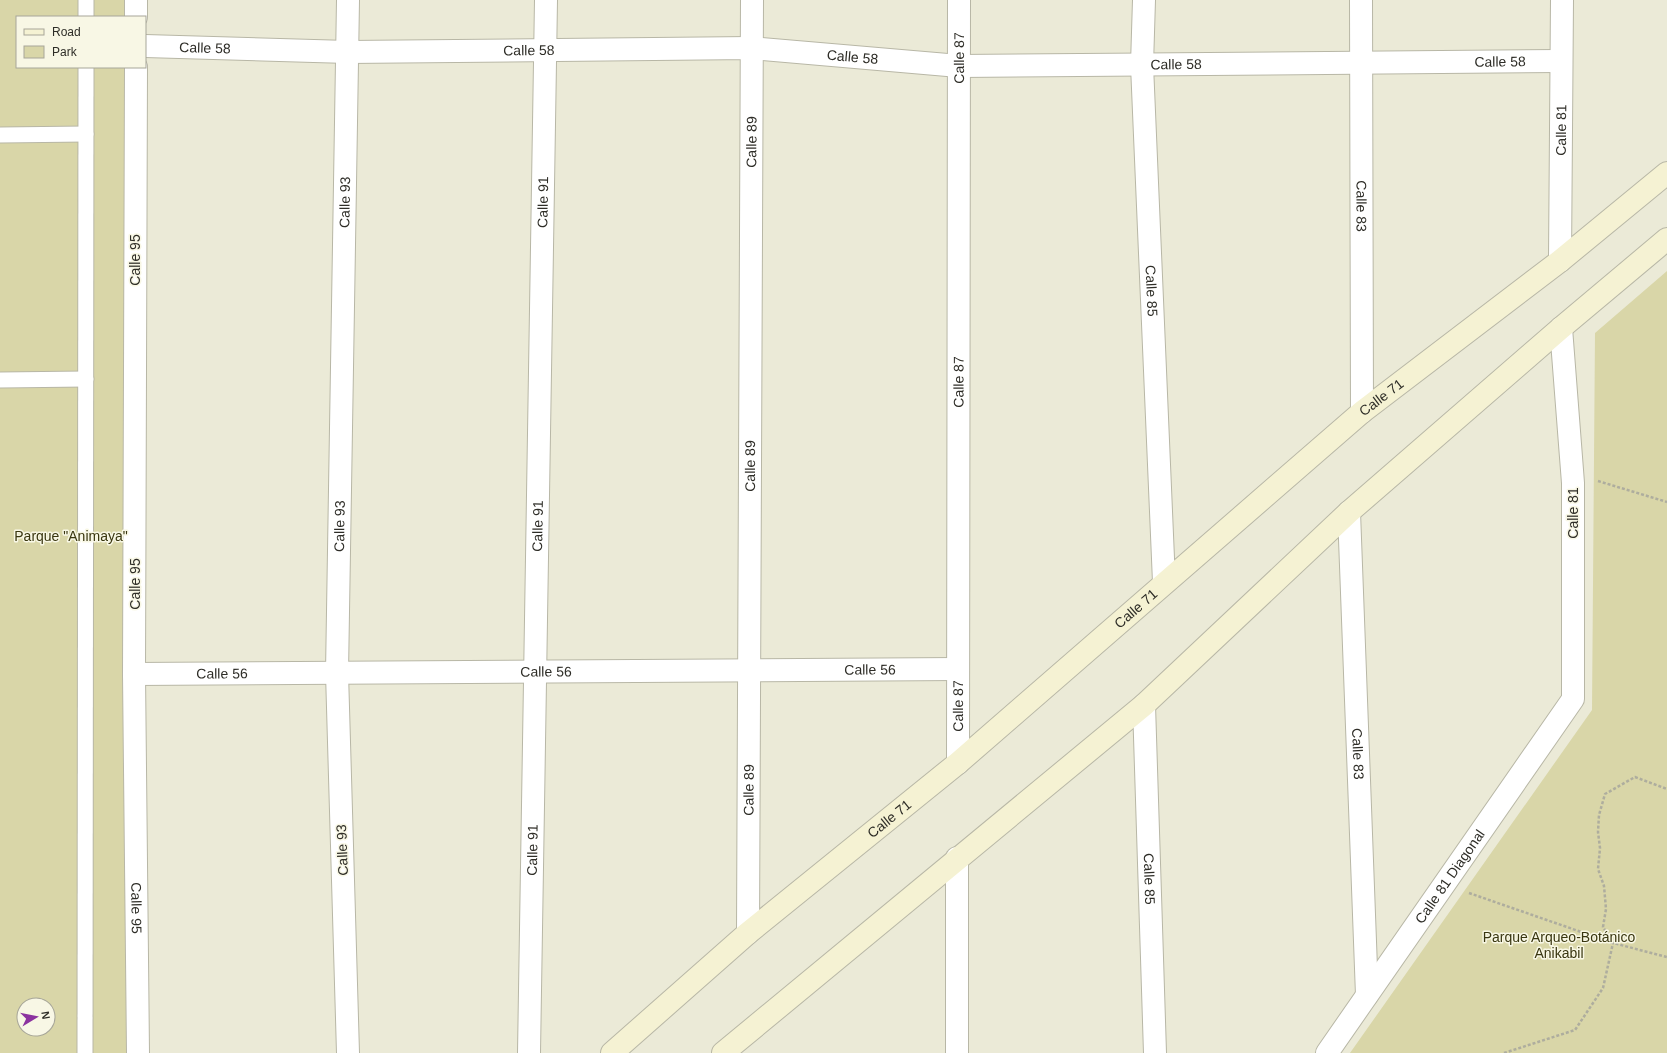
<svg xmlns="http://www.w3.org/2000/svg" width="1667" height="1053" font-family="Arial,sans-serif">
<rect width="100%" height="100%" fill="#ebead7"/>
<g fill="#d9d6a8" fill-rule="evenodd">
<path d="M0 0H141V17H17V67H141L142 1053H0ZM24 1005H48V1029H24Z"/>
<path d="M1667 271V1053H1350L1592 710 1595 333Z"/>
</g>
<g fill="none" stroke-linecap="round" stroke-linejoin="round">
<defs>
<g id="service">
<path d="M86 17V0"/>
<path d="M0 135 86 134"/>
<path d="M0 380 86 379"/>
<path d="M85 1053 86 67"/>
</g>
<g id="minor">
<path id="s1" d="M1144 0 1142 65 1164 582"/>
<path id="s2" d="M1361 0 1362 412"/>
<path d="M136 17V0"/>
<path id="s3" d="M145 46 348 52 751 48 959 66 1560 61"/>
<path id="s4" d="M136 67 134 674 138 1053"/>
<path id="s5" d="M1560 261 1562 0"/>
<path id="s6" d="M1349 512 1367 995"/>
<path id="s7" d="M134 674 958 669"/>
<path id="s8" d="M1144 705 1155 1053"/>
<path id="s9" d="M958 763 959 0"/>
<path id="s10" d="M748 933 752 0"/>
<path id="s11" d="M348 1053 337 673 348 0"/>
<path id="s12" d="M529 1053 546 0"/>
<path d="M957 1053V858"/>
<path id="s13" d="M1327 1053 1573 699V483L1561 328"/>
</g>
<g id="secondary">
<path id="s14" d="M612 1053 748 933 958 763 1362 412 1560 261 1667 173"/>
<path d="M723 1053 1144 705 1349 512 1561 328 1667 239"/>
</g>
</defs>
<use href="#service" stroke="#b8b7a6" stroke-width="17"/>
<use href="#minor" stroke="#b8b7a6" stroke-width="24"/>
<use href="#secondary" stroke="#b8b7a6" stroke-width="24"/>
<g stroke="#aead9e" stroke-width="2.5" stroke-dasharray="3 2" stroke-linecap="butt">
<path d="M1598 481 1667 502"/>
<path d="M1469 893 1613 943 1667 957"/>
<path d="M1504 1053 1575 1030 1603 988 1613 943 1603 927 1606 909 1604 886 1598 869 1600 848 1598 832 1599 815 1605 794 1635 777 1667 789"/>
</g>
<use href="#service" stroke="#fff" stroke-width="15"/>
<use href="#minor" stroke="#fff" stroke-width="22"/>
<use href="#secondary" stroke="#f5f2d3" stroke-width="22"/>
</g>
<g text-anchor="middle" stroke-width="3" stroke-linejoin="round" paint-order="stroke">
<g font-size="14" fill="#2e2d27" stroke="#f8f7e5">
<text dy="5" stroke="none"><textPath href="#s3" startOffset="60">Calle 58</textPath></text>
<text dy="5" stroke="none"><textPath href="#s3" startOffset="384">Calle 58</textPath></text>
<text dy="5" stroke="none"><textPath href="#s3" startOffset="708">Calle 58</textPath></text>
<text dy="5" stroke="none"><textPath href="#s9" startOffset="705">Calle 87</textPath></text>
<text dy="5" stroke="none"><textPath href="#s3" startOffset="1356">Calle 58</textPath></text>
<text dy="5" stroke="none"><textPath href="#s3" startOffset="1032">Calle 58</textPath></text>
<text dy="5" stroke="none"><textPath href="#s5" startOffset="131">Calle 81</textPath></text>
<text dy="5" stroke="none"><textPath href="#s10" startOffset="791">Calle 89</textPath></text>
<text dy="5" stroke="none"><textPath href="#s11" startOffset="851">Calle 93</textPath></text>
<text dy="5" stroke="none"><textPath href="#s12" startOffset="851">Calle 91</textPath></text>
<text dy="5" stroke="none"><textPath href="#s2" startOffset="206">Calle 83</textPath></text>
<text transform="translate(135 260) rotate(-90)" y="5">Calle 95</text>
<text dy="5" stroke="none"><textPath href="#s1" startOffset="291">Calle 85</textPath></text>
<text dy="5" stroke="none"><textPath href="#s9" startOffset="381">Calle 87</textPath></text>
<text dy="5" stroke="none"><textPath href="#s14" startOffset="1011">Calle 71</textPath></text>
<text dy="5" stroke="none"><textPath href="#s10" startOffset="467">Calle 89</textPath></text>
<text transform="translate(1573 513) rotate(-90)" y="5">Calle 81</text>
<text dy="5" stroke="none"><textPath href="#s12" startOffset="527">Calle 91</textPath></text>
<text dy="5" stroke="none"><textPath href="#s11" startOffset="527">Calle 93</textPath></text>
<text transform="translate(135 584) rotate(-90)" y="5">Calle 95</text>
<text dy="5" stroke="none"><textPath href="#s14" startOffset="687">Calle 71</textPath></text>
<text dy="5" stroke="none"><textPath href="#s7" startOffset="736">Calle 56</textPath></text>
<text dy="5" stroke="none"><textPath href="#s7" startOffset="412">Calle 56</textPath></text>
<text dy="5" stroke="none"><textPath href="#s7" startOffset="88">Calle 56</textPath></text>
<text dy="5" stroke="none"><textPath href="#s9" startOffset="57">Calle 87</textPath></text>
<text dy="5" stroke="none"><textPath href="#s6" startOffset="242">Calle 83</textPath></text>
<text dy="5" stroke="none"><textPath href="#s10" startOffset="143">Calle 89</textPath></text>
<text dy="5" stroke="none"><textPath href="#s14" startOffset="363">Calle 71</textPath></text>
<text transform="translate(342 850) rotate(-92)" y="5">Calle 93</text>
<text dy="5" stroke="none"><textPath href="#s12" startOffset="203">Calle 91</textPath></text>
<text dy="5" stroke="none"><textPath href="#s13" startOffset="215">Calle 81 Diagonal</textPath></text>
<text dy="5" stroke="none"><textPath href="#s8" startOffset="174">Calle 85</textPath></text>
<text dy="5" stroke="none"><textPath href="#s4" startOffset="841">Calle 95</textPath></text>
</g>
<g font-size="14" fill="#393610" stroke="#f8f7e5">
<text x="71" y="541">Parque "Animaya"</text>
<text x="1559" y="942">Parque Arqueo-Botánico<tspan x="1559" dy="16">Anikabil</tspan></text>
</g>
</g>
<rect x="16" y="16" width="130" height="52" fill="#f8f7e5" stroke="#a7a699"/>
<rect x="24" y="29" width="20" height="6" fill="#f5f2d3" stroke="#a7a699"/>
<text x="52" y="36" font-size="12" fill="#2e2d27">Road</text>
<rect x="24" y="46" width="20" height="12" fill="#d9d6a8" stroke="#a7a699"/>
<text x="52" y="56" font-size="12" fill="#2e2d27">Park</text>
<g transform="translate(36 1017) rotate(80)"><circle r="19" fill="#f8f7e5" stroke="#a7a699"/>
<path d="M0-3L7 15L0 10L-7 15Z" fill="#8c339f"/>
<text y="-6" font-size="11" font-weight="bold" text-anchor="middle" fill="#2e2d27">N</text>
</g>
</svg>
